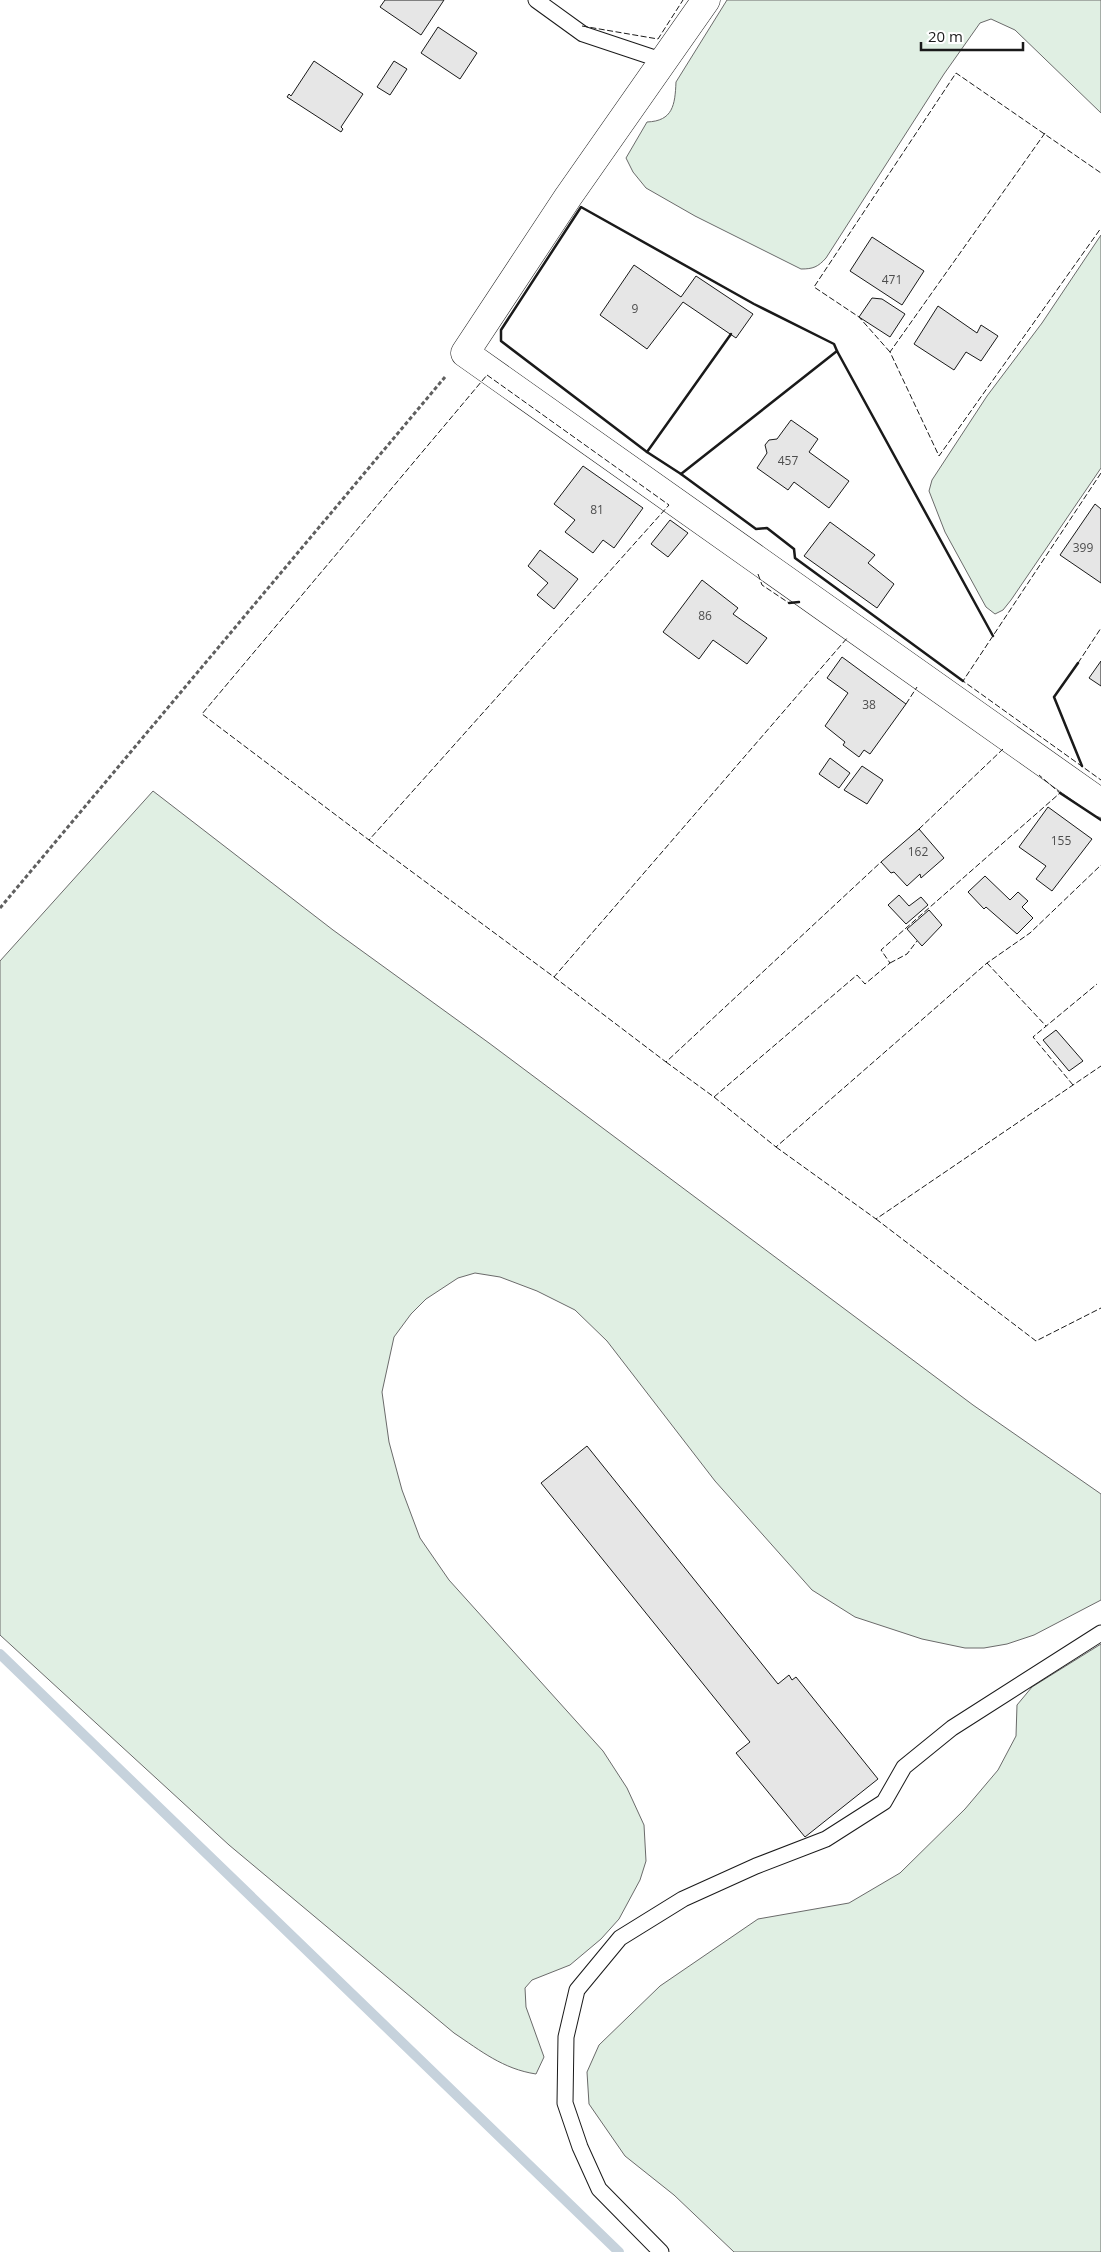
<svg xmlns="http://www.w3.org/2000/svg" width="1101" height="2252" font-family="'Open Sans',sans-serif">
<rect width="100%" height="100%" fill="#fff"/>
<g fill="#e0efe3" stroke="#6a6a6a">
<path d="M727 0H1101V113L1015 30 991 19 980 23 944 74 826 258C818 267 813 269 801 269L695 216 646 188 633 172 626 158 647 122C673 121 675 105 676 82Z"/>
<path d="M1101 235V468L1011 600 1003 610 995 614 986 607 945 532 929 491 932 480 987 396 1042 323Z"/>
<path d="M153 791 333 930 489 1043 973 1405 1101 1494V1600L1034 1635 1007 1644 984 1648H965L922 1639 855 1617 812 1590 715 1481 607 1341 575 1310 537 1291 500 1277 475 1273 458 1278 426 1299 411 1314 394 1337 382 1392 389 1442 402 1490 420 1538 449 1580 603 1751 627 1788 644 1825 646 1861 640 1880 619 1919 601 1939 570 1965 532 1980 525 1988 526 2007 544 2057 536 2074C503 2069 481 2051 454 2033L229 1845 0 1635V961Z"/>
<path d="M1101 1644V2252H734L674 2195 625 2156 589 2104 587 2072 599 2045 660 1986 758 1919 849 1903 900 1873 965 1809 998 1770 1016 1736 1017 1705 1032 1687Z"/>
</g>
<g fill="none" stroke-linecap="round" stroke-linejoin="round">
<path stroke="#c6d2dc" stroke-width="10" d="M0 1654 619 2252"/>
</g>
<g fill="#e6e6e6" stroke="#1a1a1a">
<path d="M385 0H444L421 35 380 7Z"/>
<path d="M438 27 477 53 460 79 421 53Z"/>
<path d="M314 61 363 94 341 127 343 129 341 132 287 97 289 94 291 96Z"/>
<path d="M394 61 407 69 390 95 377 87Z"/>
<path d="M872 237 924 271 902 305 850 271Z"/>
<path d="M634 265 681 297 696 276 753 314 736 338 683 302 647 349 600 315Z"/>
<path d="M872 298 882 299 905 314 890 337 859 317Z"/>
<path d="M938 306 977 333 981 325 998 336 981 361 966 352 954 370 914 344Z"/>
<path d="M791 420 818 439 809 452 849 481 829 508 794 482 788 490 757 468 767 453 765 445 769 440 777 439Z"/>
<path d="M583 466 643 508 614 548 603 540 593 553 565 532 575 520 554 504Z"/>
<path d="M1095 504 1101 509V583L1060 555Z"/>
<path d="M670 520 688 533 668 557 651 544Z"/>
<path d="M830 522 875 555 868 563 894 584 877 608 804 556Z"/>
<path d="M540 550 578 579 554 609 537 595 548 583 528 566Z"/>
<path d="M702 580 738 608 733 614 767 638 747 664 713 640 699 659 663 632Z"/>
<path d="M842 657 906 704 870 754 864 750 859 757 843 745 845 742 825 726 848 693 827 678Z"/>
<path d="M1101 661V686L1089 678Z"/>
<path d="M830 758 850 773 839 788 819 774Z"/>
<path d="M862 766 883 780 867 804 844 790Z"/>
<path d="M1048 807 1092 839 1052 891 1036 879 1046 866 1019 847Z"/>
<path d="M919 829 944 858 921 878 920 874 907 886 894 872 891 873 881 862Z"/>
<path d="M985 876 1010 900 1018 892 1028 901 1022 907 1033 918 1017 934 986 907 984 909 968 892Z"/>
<path d="M899 895 909 906 921 897 928 905 906 924 888 905Z"/>
<path d="M929 910 942 925 922 946 907 929Z"/>
<path d="M1056 1030 1083 1061 1069 1071 1043 1040Z"/>
<path d="M587 1446 778 1684 789 1675 792 1680 796 1677 878 1779 805 1837 736 1753 750 1742 541 1483Z"/>
</g>
<g fill="none" stroke-linecap="round" stroke-linejoin="round">
<defs>
<g id="lane">
<path d="M536 0 583 34 664 61"/>
<path d="M661 2252 599 2189 580 2147 565 2103 566 2037 577 1990 620 1938 683 1899 756 1866 826 1839 884 1802 904 1767 952 1728 1101 1633"/>
</g>
<path id="street" d="M706 0 568 197 465 353 1101 803"/>
</defs>
<use href="#lane" stroke="#1a1a1a" stroke-width="17"/>
<use href="#street" stroke="#1a1a1a" stroke-width="29"/>
<path stroke="#5f5f5f" stroke-width="3" stroke-dasharray="4 2.5" stroke-linecap="butt" d="M0 908 445 377"/>
<use href="#lane" stroke="#fff" stroke-width="15"/>
<use href="#street" stroke="#fff" stroke-width="28"/>
<g stroke="#1a1a1a" stroke-width="1" stroke-dasharray="6 2.5" stroke-linecap="butt">
<path d="M582 26 658 39 683 0"/>
<path d="M1045 133 890 352 939 456 1101 228"/>
<path d="M890 352 859 317 814 287 956 73 1101 173"/>
<path d="M487 375 669 505 369 840 202 714Z"/>
<path d="M1101 473 963 681 1101 780"/>
<path d="M758 574 762 585 789 603"/>
<path d="M1078 663 1101 628"/>
<path d="M906 704 917 687"/>
<path d="M919 829 1003 749"/>
<path d="M369 840 554 977 848 637"/>
<path d="M890 963 907 954 917 941"/>
<path d="M987 963 1046 1026"/>
<path d="M554 977 666 1062 881 862"/>
<path d="M666 1062 714 1097 857 975 865 984 890 963 881 950 1060 793 1039 775"/>
<path d="M1073 1085 1033 1037 1097 984"/>
<path d="M714 1097 776 1147 987 963 1030 933 1101 865"/>
<path d="M776 1147 876 1219 1101 1066"/>
<path d="M876 1219 1036 1341 1101 1308"/>
</g>
<g stroke="#1a1a1a" stroke-width="2.5">
<path d="M647 452 731 334"/>
<path d="M681 474 647 452 501 341V330L581 207 754 304 834 344 837 351"/>
<path d="M789 603 799 602"/>
<path d="M1078 663 1054 697 1082 766"/>
<path d="M963 681 795 558 794 549 767 528 756 529 681 474 837 351 993 636"/>
<path d="M1060 793 1101 820"/>
</g>
</g>
<g text-anchor="middle" stroke-width="4" stroke-linejoin="round" paint-order="stroke">
<g font-size="12" fill="#4d4d4d">
<text x="892" y="284">471</text>
<text x="635" y="313">9</text>
<text x="788" y="465">457</text>
<text x="597" y="514">81</text>
<text x="1083" y="552">399</text>
<text x="705" y="620">86</text>
<text x="869" y="709">38</text>
<text x="1061" y="845">155</text>
<text x="918" y="856">162</text>
</g>
</g>
<path d="M921 42v8h102v-8" fill="none" stroke="#1a1a1a" stroke-width="2.5"/>
<text x="928" y="42" font-size="15" fill="#1a1a1a" stroke="#ffffff" stroke-width="4" paint-order="stroke">20 m</text>
</svg>
